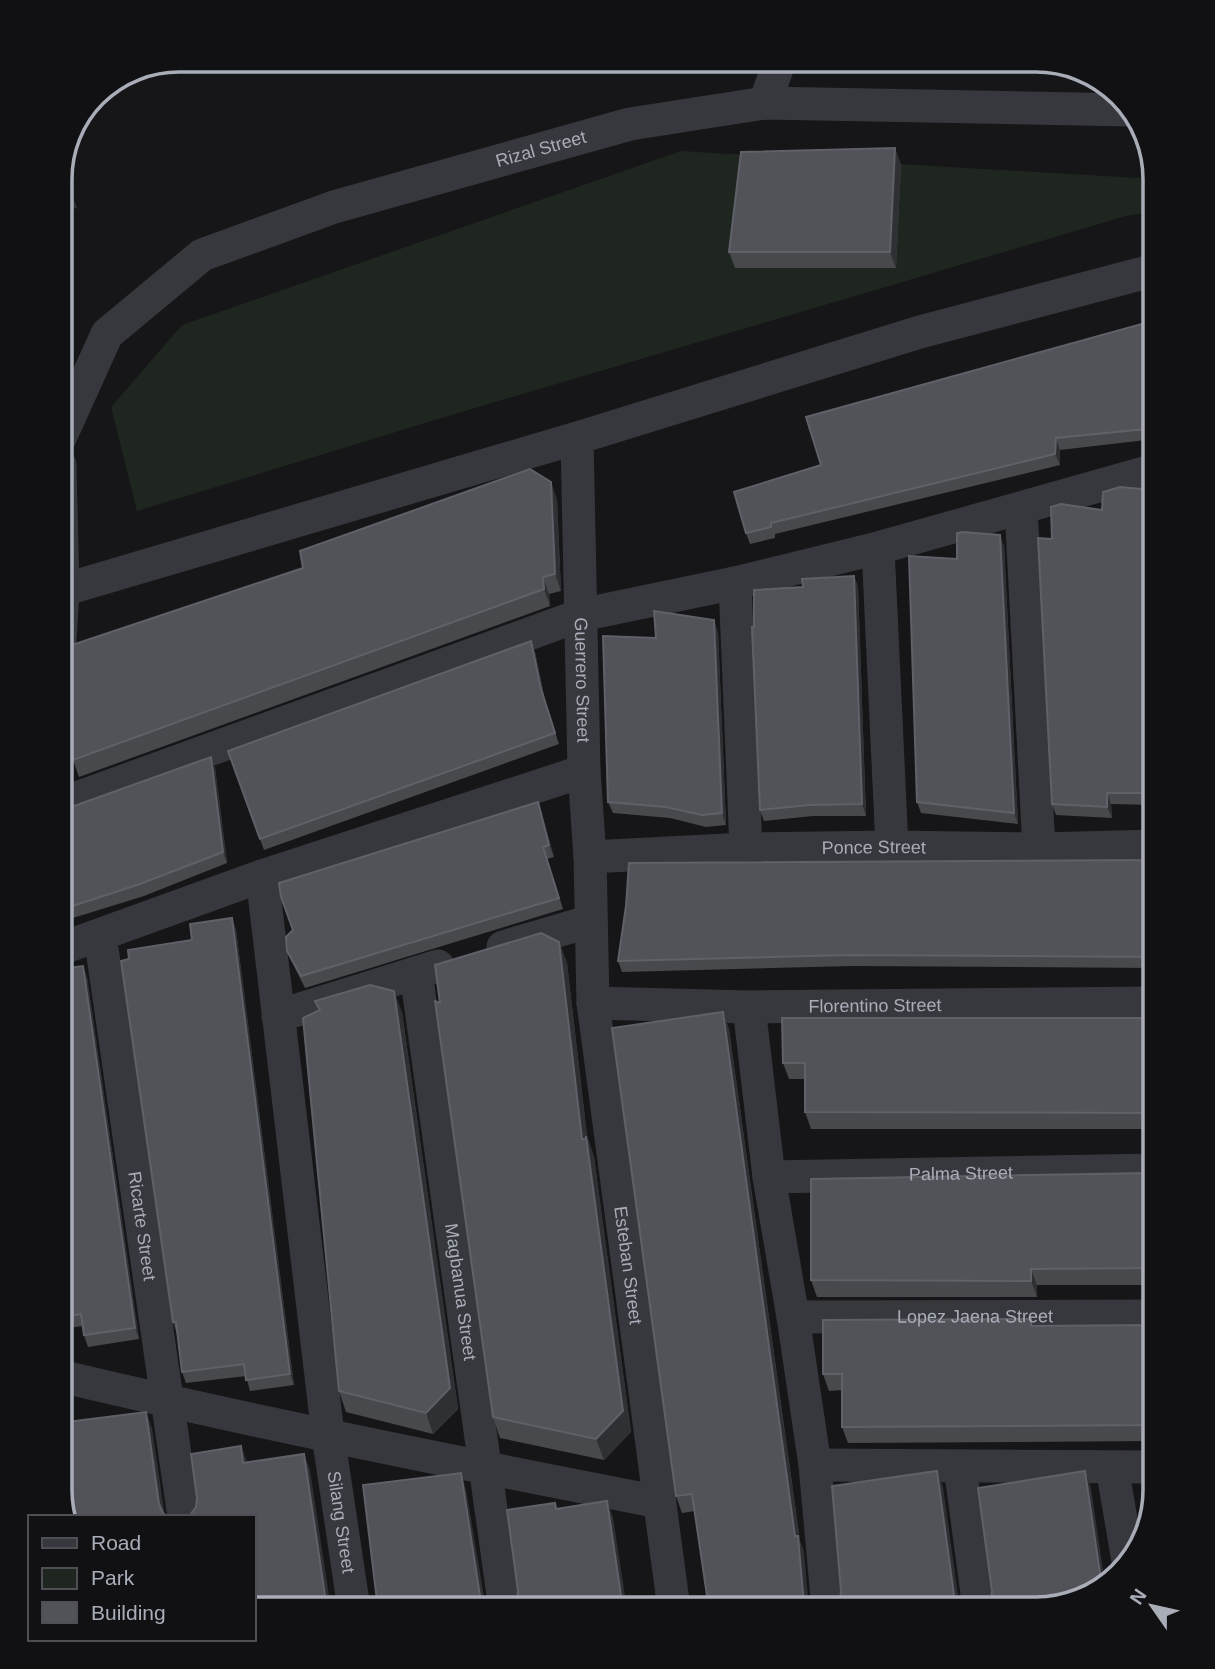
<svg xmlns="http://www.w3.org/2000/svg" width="1215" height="1669" font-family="Arial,sans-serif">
<rect width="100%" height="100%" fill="#161618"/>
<path fill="#1e261f" d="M681 151 1155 179V212L1126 216 455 414 137 511 111 407 182 325Z"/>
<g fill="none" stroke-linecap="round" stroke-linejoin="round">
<g stroke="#37383d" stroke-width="33">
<path d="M765 103 780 60"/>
<path id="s1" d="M60 438 107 334 202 255 334 207 630 124 765 103 1131 110"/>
<path id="s2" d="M577 438 584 771 590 857 593 1003 674 1609"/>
<path d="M1021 509 1039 849"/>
<path d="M878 548 892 847"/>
<path d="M735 583 746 849"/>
<path d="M63 590 577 438 920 332 1155 270"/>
<path d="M60 641 63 590 60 465"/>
<path d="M60 804 581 615 735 583 878 548 1155 470"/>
<path id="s3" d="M590 857 746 849 892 847 1039 849 1155 846"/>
<path id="s4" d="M262 876 328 1435 354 1609"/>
<path id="s5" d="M100 935 184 1517"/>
<path d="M503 947 591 921"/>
<path d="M60 949 262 876 584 771"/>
<path id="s6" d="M416 973 505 1609"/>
<path id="s7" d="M593 1003 749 1007 1155 1003"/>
<path d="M749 1007 769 1177 793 1317 815 1465 828 1609"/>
<path d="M278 1016 438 966"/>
<path id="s8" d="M769 1177 1155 1170"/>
<path id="s9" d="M793 1317 1155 1316"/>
<path d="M60 1376C258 1423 459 1463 659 1502"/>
<path d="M815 1465 1155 1467"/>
<path d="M960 1466 979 1609"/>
<path d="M1112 1467 1128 1561"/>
</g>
</g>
<g fill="#47494d">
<path d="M895 148 901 165 896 268H735L729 252Z"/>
<path d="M1156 320 1155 439 1060 450V465L775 534V538L750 544 746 533 821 465Z"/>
<path d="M557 499 561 591 549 594 550 606 79 777 73 760V701Z"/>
<path d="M1155 500V805L1111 804 1112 818 1056 815 1052 804 1102 510Z"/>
<path d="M1004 546 1018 824 921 813 917 802 957 559Z"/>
<path d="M854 576 858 587 866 816H813L764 821 760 810 754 627 803 587Z"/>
<path d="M718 632 726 825 706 827 670 818 613 813 608 802 656 638Z"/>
<path d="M531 641 535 652 545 700 559 744 264 850 228 751Z"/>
<path d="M211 757 215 768 227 863 144 896 60 922V811Z"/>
<path d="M538 802 554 857 547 859 563 909 305 988 292 962 287 951Z"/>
<path d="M1155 856V968L852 966 622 972 618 961 1152 860Z"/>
<path d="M232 918 236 930 294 1385 250 1391 246 1376 186 1383 182 1372 177 1334 173 1322 129 959 192 940Z"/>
<path d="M559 942 567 963 587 1136 594 1157 631 1432 604 1460 500 1438 493 1417 440 1003Z"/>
<path d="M60 969 87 977 139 1339 88 1347 84 1335 83 1326 60 1329Z"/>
<path d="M315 1001 402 1012 458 1409 433 1434 346 1412 339 1391 319 1010Z"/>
<path d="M723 1012 729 1029 800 1541 804 1552 695 1511 682 1513 676 1496Z"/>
<path d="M1155 1018V1129H811L805 1112V1079H789L783 1063Z"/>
<path d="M1155 1171V1285H1037V1297H817L811 1280Z"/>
<path d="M1155 1325V1441L848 1443 842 1427V1390L829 1391 823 1374 1033 1326Z"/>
</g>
<g fill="#2f3033">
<path d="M895 148 901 165 896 268 890 252Z"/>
<path d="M72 196 77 207 60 218V204Z"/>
<path d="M1056 438 1060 450V465L1055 454Z"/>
<path d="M551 482 557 499 561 591 555 574Z"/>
<path d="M1152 490 1155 500V601Z"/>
<path d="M1000 535 1004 546 1018 824 1014 813Z"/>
<path d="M854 576 858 587 866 816 862 804Z"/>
<path d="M543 577 549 594 550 606 544 589Z"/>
<path d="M714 620 718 632 726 825 722 813Z"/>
<path d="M531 641 535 652 545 700 559 744 541 689Z"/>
<path d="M211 757 215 768 227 863 223 852Z"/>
<path d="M1107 793 1111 804 1112 818 1107 807Z"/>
<path d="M538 802 542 813 554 857 549 845Z"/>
<path d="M232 918 236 930 294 1385 290 1374Z"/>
<path d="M559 942 567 963 587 1136 594 1157 631 1432 604 1460 596 1439 582 1139Z"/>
<path d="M83 966 87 977 139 1339 135 1328Z"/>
<path d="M394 991 402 1012 458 1409 433 1434 426 1413Z"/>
<path d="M723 1012 729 1029 800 1541 804 1552 809 1609 803 1594Z"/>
<path d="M1031 1269 1037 1285V1297L1031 1281Z"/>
<path d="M146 1412 152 1428 165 1517 159 1504Z"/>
<path d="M241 1446 247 1462 249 1480 243 1463Z"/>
<path d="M304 1454 310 1470 331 1609H327Z"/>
<path d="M937 1471 943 1487 960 1609 954 1595Z"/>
<path d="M1085 1471 1091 1488 1105 1584 1102 1587Z"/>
<path d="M461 1473 466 1489 486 1609 480 1596Z"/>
<path d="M607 1501 613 1517 627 1609H623Z"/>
</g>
<g fill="#525359" stroke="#5f6168" stroke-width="2">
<path d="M895 148 890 252H729L741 152Z"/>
<path d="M60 173 72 196 60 204Z"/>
<path d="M1156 320V428L1056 438 1055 454 771 523V527L746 533 734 492 821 465 806 417Z"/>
<path d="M530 469 551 482 555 574 543 577 544 589 73 760 60 718V705L73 701 60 660V649L303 568 300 551Z"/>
<path d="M1120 487 1152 490 1155 601V793H1107V807L1052 804 1038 538 1052 539 1051 507 1061 504 1102 510 1103 492Z"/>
<path d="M962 532 1000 535 1014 813 917 802 909 556 957 559V533Z"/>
<path d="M854 576 862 804 809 805 760 810 752 627H754V590L803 587 802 579Z"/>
<path d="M654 611 714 620 722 813 702 815 666 807 608 802 603 636 656 638Z"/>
<path d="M531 641 541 689 555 733 260 839 228 751Z"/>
<path d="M211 757 223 852 140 884 60 910V811Z"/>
<path d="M538 802 549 845 543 847 559 898 301 976 287 951 286 937 293 930 281 897 279 883Z"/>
<path d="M1152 856H1155V957L848 955 618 961 626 906 629 863 1152 860Z"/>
<path d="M232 918 290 1374 246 1380 244 1364 182 1372 176 1322H173L121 961 129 959 128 950 192 940 190 924Z"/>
<path d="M541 933 559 942 582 1139H586V1136L623 1411 596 1439 493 1417 435 1001 440 1003 435 965Z"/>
<path d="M83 966 135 1328 84 1335 81 1314 60 1318V969Z"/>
<path d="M370 985 394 991 450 1388 426 1413 339 1391 303 1018 320 1010 315 1001Z"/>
<path d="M723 1012 795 1536H798L803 1594 806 1603 813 1609H709L692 1494 676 1496 612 1028Z"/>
<path d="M782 1018H1155V1113L805 1112V1063H783Z"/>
<path d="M1155 1171V1268L1031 1269V1281L811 1280V1179L1149 1173Z"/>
<path d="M1031 1319V1326L1155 1325V1425L842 1427V1374H823V1320Z"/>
<path d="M146 1412 159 1504 163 1513 168 1517H67L60 1490V1423Z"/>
<path d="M241 1446 243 1463 304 1454 327 1609H254V1517H187L190 1515 196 1507 197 1498 191 1454Z"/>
<path d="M937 1471 954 1595 958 1605 965 1609H829L834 1608 840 1600 841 1591 832 1486Z"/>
<path d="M1085 1471 1102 1587 1096 1593 1037 1609H980L985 1607 991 1599 992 1591 978 1488Z"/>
<path d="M461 1473 480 1596 484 1604 490 1609H378L363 1485Z"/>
<path d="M1149 1479H1155V1490L1148 1517Z"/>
<path d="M607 1501 623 1609H506L511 1607 517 1599 518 1591 507 1510 555 1503 556 1509Z"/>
</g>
<g text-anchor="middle" stroke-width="5" stroke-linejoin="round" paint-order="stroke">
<g font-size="18" fill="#a8adb8" stroke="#111113">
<text dy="6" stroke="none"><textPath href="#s1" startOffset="593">Rizal Street</textPath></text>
<text dy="6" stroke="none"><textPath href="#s2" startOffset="242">Guerrero Street</textPath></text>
<text dy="6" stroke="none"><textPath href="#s3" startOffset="284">Ponce Street</textPath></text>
<text dy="6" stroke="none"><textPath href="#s7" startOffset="282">Florentino Street</textPath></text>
<text dy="6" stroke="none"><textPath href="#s8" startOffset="192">Palma Street</textPath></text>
<text dy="6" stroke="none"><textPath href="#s5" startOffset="294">Ricarte Street</textPath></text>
<text dy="6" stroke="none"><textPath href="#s2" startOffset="830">Esteban Street</textPath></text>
<text dy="6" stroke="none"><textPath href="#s6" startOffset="322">Magbanua Street</textPath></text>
<text dy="6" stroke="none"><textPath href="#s9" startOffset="182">Lopez Jaena Street</textPath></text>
<text dy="6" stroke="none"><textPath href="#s4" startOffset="651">Silang Street</textPath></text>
</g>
</g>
<path d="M0 0H1215V1669H0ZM179 72H1036A107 107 0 0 1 1143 179V1490A107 107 0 0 1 1036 1597H179A107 107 0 0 1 72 1490V179A107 107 0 0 1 179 72Z" fill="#111113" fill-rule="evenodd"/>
<path fill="none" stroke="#a8adb8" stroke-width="3.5" d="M179 72H1036A107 107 0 0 1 1143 179V1490A107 107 0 0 1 1036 1597H179A107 107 0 0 1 72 1490V179A107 107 0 0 1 179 72Z"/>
<rect x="28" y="1515" width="228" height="126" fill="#111113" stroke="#4d4f55" stroke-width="2"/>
<rect x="42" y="1538" width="35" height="10" fill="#37383d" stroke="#4d4f55" stroke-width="2"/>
<text x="91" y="1550" font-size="21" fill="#a8adb8">Road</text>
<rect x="42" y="1568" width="35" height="21" fill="#1e261f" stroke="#4d4f55" stroke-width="2"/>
<text x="91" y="1585" font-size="21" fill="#a8adb8">Park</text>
<rect x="42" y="1602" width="35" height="21" fill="#525359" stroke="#4d4f55" stroke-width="2"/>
<text x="91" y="1620" font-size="21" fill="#a8adb8">Building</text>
<g transform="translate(1152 1606) rotate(304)" stroke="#111113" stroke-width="5" paint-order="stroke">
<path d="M0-5L12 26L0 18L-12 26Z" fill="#a8adb8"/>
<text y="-10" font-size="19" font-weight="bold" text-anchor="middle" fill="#a8adb8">N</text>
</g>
</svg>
